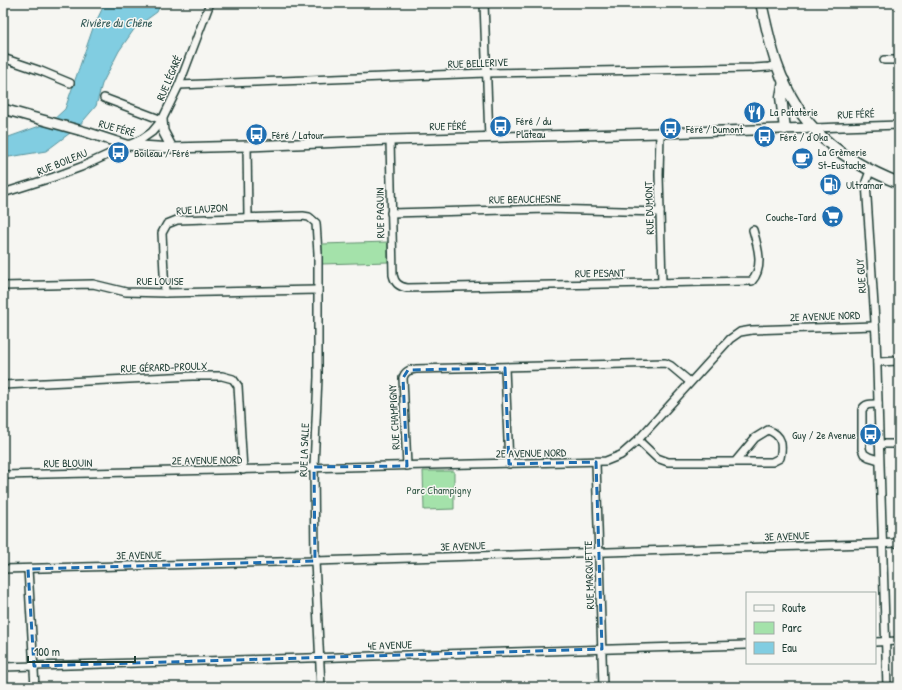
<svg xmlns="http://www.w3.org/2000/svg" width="902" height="690" font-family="'Patrick Hand',sans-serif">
<rect width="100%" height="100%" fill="#f6f6f2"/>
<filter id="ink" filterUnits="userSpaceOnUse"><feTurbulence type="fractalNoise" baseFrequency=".025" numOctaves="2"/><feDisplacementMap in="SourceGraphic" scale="8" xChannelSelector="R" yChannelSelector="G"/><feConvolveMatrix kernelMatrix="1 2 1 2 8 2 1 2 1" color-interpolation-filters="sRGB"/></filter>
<g filter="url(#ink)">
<g fill="#a4e2aa" stroke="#62906f">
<path d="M388 242V262L322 264V244Z"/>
<path d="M423 471H454V509L424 510Z"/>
</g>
<path fill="#81cde1" stroke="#5a939c" d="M105 3H161L157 12 135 28 119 51 102 84 96 106 78 127 46 151 3 158V139L51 122 65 109 93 28Z"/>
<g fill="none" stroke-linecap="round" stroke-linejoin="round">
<defs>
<g id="minor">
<path d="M484 3 489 138"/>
<path d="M3 58 41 71 70 83"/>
<path d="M884 60H899"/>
<path d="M179 85 486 73 754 68 769 67 777 65"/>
<path d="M104 98 162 120"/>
<path d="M814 128 899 125"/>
<path d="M660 133 659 175 662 283"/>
<path d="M390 140 393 275C395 283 398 286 407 288L752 281C764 267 758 247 753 230"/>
<path d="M247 146 248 217"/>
<path d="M870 171 866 182 876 337 887 687"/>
<path d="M3 193 54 177 81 167 142 139 152 132 162 120 179 85 210 3"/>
<path d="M391 213 547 209 660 212"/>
<path d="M3 286 93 284 126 292 165 293 318 290"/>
<path d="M165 293 162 233 167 224 177 220 303 216 309 217 316 223 318 253V377L314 467 315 561 321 687"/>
<path d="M877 362 899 361"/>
<path d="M505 368 509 464"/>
<path d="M3 385 192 376H222L233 379 238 386 243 470"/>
<path d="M878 404C872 404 865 403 862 410V449L864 454 869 457 879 460"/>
<path d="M638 440 657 458 668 462H772L780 458C783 445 782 435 768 430L755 438 735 462"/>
<path d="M879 444H899"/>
<path d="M596 462 603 687"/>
<path d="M407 466 403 378C405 371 409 370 416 369L665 363 671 366 690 382"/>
<path d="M3 475 606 461 621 455 638 440 730 339 740 332 752 330 875 326"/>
<path d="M3 569 315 561 899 543"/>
<path d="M28 569 35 687"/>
<path d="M875 642 899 641"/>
<path d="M3 667 747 645"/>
</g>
<g id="tertiary">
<path d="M3 109 86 132 126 145 172 148 247 146 390 140 660 133 814 128"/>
<path d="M162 120 163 131 172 148"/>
</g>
<g id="secondary">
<path d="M761 3C766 24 770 45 777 65 799 128 839 159 899 183"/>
<path d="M784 81 781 97 785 129"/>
</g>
</defs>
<use href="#minor" stroke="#1f3d34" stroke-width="10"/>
<use href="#tertiary" stroke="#1f3d34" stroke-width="12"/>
<use href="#secondary" stroke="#1f3d34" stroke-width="13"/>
<use href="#minor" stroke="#f6f6f2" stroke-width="7"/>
<use href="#tertiary" stroke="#f6f6f2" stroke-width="9"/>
<use href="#secondary" stroke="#f6f6f2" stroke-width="10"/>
</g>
</g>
<path fill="none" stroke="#1f6fb2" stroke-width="3" stroke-dasharray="8 5" stroke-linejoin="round" d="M505 368 509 464 596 462 602 649 34 666 28 569 315 561 314 467 407 466 403 378 408 370Z"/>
<defs>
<symbol id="restaurant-disc" viewBox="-11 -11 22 22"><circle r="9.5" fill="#1f6fb2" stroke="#f6f6f2"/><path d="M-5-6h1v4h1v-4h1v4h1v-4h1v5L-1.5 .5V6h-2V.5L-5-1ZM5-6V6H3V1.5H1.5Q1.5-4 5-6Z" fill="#fff"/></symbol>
<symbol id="bus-disc" viewBox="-11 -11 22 22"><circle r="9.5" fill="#1f6fb2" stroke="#f6f6f2"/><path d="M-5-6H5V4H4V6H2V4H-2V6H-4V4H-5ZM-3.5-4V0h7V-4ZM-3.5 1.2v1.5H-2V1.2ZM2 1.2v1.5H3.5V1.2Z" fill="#fff"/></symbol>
<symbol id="cafe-disc" viewBox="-11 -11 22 22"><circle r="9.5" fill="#1f6fb2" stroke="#f6f6f2"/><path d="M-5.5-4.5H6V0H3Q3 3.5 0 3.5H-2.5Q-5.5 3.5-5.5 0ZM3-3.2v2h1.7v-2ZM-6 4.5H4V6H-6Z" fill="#fff"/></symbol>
<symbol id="fuel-disc" viewBox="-11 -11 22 22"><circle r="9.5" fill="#1f6fb2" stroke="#f6f6f2"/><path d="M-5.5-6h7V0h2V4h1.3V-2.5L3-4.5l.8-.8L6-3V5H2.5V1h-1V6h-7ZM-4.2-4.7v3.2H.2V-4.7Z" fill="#fff"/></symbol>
<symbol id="supermarket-disc" viewBox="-11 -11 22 22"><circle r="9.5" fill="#1f6fb2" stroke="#f6f6f2"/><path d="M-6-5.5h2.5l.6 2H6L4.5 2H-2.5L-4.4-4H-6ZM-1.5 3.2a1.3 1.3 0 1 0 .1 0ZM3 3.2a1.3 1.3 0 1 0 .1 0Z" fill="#fff"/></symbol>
</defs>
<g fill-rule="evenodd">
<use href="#restaurant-disc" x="742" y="100" width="25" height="25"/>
<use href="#bus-disc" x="488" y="114" width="25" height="25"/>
<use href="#bus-disc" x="658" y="116" width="25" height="25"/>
<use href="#bus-disc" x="244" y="122" width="25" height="25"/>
<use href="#bus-disc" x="752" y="124" width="25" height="25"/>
<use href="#bus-disc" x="106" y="140" width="25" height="25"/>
<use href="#cafe-disc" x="790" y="146" width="25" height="25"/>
<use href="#fuel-disc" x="818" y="172" width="25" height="25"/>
<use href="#supermarket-disc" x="820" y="204" width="25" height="25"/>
<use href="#bus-disc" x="858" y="422" width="25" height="25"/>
</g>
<g text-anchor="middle" stroke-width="3" stroke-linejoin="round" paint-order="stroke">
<g font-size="11" fill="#1f3d34" stroke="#f6f6f2">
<text transform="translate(478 63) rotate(-2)" y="4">RUE BELLERIVE</text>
<text transform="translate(169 78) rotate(-67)" y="4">RUE LÉGARÉ</text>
<text transform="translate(856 114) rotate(-2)" y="4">RUE FÉRÉ</text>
<text transform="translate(448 126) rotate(-1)" y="4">RUE FÉRÉ</text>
<text transform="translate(117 128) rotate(15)" y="4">RUE FÉRÉ</text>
<text transform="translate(62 162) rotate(-22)" y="4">RUE BOILEAU</text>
<text transform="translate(525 199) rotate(-1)" y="4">RUE BEAUCHESNE</text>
<text transform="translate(649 208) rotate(-92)" y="4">RUE DUMONT</text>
<text transform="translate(202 209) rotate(-4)" y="4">RUE LAUZON</text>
<text transform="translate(380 213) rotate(-91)" y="4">RUE PAQUIN</text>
<text transform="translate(600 273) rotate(-1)" y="4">RUE PESANT</text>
<text transform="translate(861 276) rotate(-94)" y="4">RUE GUY</text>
<text x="160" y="285">RUE LOUISE</text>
<text transform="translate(825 316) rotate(-2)" y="4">2E AVENUE NORD</text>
<text transform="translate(164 367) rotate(-2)" y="4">RUE GÉRARD-PROULX</text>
<text transform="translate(394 417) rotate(-93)" y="4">RUE CHAMPIGNY</text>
<text transform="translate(304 450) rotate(-88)" y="4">RUE LA SALLE</text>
<text transform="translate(531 453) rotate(-1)" y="4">2E AVENUE NORD</text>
<text transform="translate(207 460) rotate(-1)" y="4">2E AVENUE NORD</text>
<text transform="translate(68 463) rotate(-1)" y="4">RUE BLOUIN</text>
<text transform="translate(787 536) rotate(-2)" y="4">3E AVENUE</text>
<text transform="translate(463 546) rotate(-2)" y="4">3E AVENUE</text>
<text transform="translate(139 555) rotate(-1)" y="4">3E AVENUE</text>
<text transform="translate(589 575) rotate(-92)" y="4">RUE MARQUETTE</text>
<text transform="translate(390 645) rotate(-2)" y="4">4E AVENUE</text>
</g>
<g font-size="11" fill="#1f3d34" stroke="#f6f6f2" text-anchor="start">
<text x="770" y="116">La Pataterie</text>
<text x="516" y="125">Féré / du<tspan x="516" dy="13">Plateau</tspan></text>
<text x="686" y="133">Féré / Dumont</text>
<text x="272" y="139">Féré / Latour</text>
<text x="780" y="141">Féré / d'Oka</text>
<text x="818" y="156">La Crèmerie<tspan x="818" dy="13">St-Eustache</tspan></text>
<text x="134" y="157">Boileau / Féré</text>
<text x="846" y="189">Ultramar</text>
<text x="816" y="221" text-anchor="end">Couche-Tard</text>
<text x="856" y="439" text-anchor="end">Guy / 2e Avenue</text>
</g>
<g font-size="11" fill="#3a5e4c" stroke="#f6f6f2">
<text x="439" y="494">Parc Champigny</text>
</g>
<g font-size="12" font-style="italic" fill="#335a57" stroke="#f6f6f2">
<text x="116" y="27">Rivière du Chêne</text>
</g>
</g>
<rect width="902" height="690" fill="none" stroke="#f6f6f2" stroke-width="16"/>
<rect x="8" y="8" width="886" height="674" fill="none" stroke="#1f3d34" stroke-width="1.5" filter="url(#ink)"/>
<rect x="746" y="592" width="130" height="72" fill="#f6f6f2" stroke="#a0aca6"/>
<rect x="754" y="605" width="20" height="6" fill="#f6f6f2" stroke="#a0aca6"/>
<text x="782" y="612" font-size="12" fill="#1f3d34">Route</text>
<rect x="754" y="622" width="20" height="12" fill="#a4e2aa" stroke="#a0aca6"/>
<text x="782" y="632" font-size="12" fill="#1f3d34">Parc</text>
<rect x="754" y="642" width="20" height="12" fill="#81cde1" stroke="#a0aca6"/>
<text x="782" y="652" font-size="12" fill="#1f3d34">Eau</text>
<path d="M28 656v6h107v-6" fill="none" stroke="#1f3d34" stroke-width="2"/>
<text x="34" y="656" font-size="12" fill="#1f3d34" stroke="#f6f6f2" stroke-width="3" paint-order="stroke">100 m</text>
</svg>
